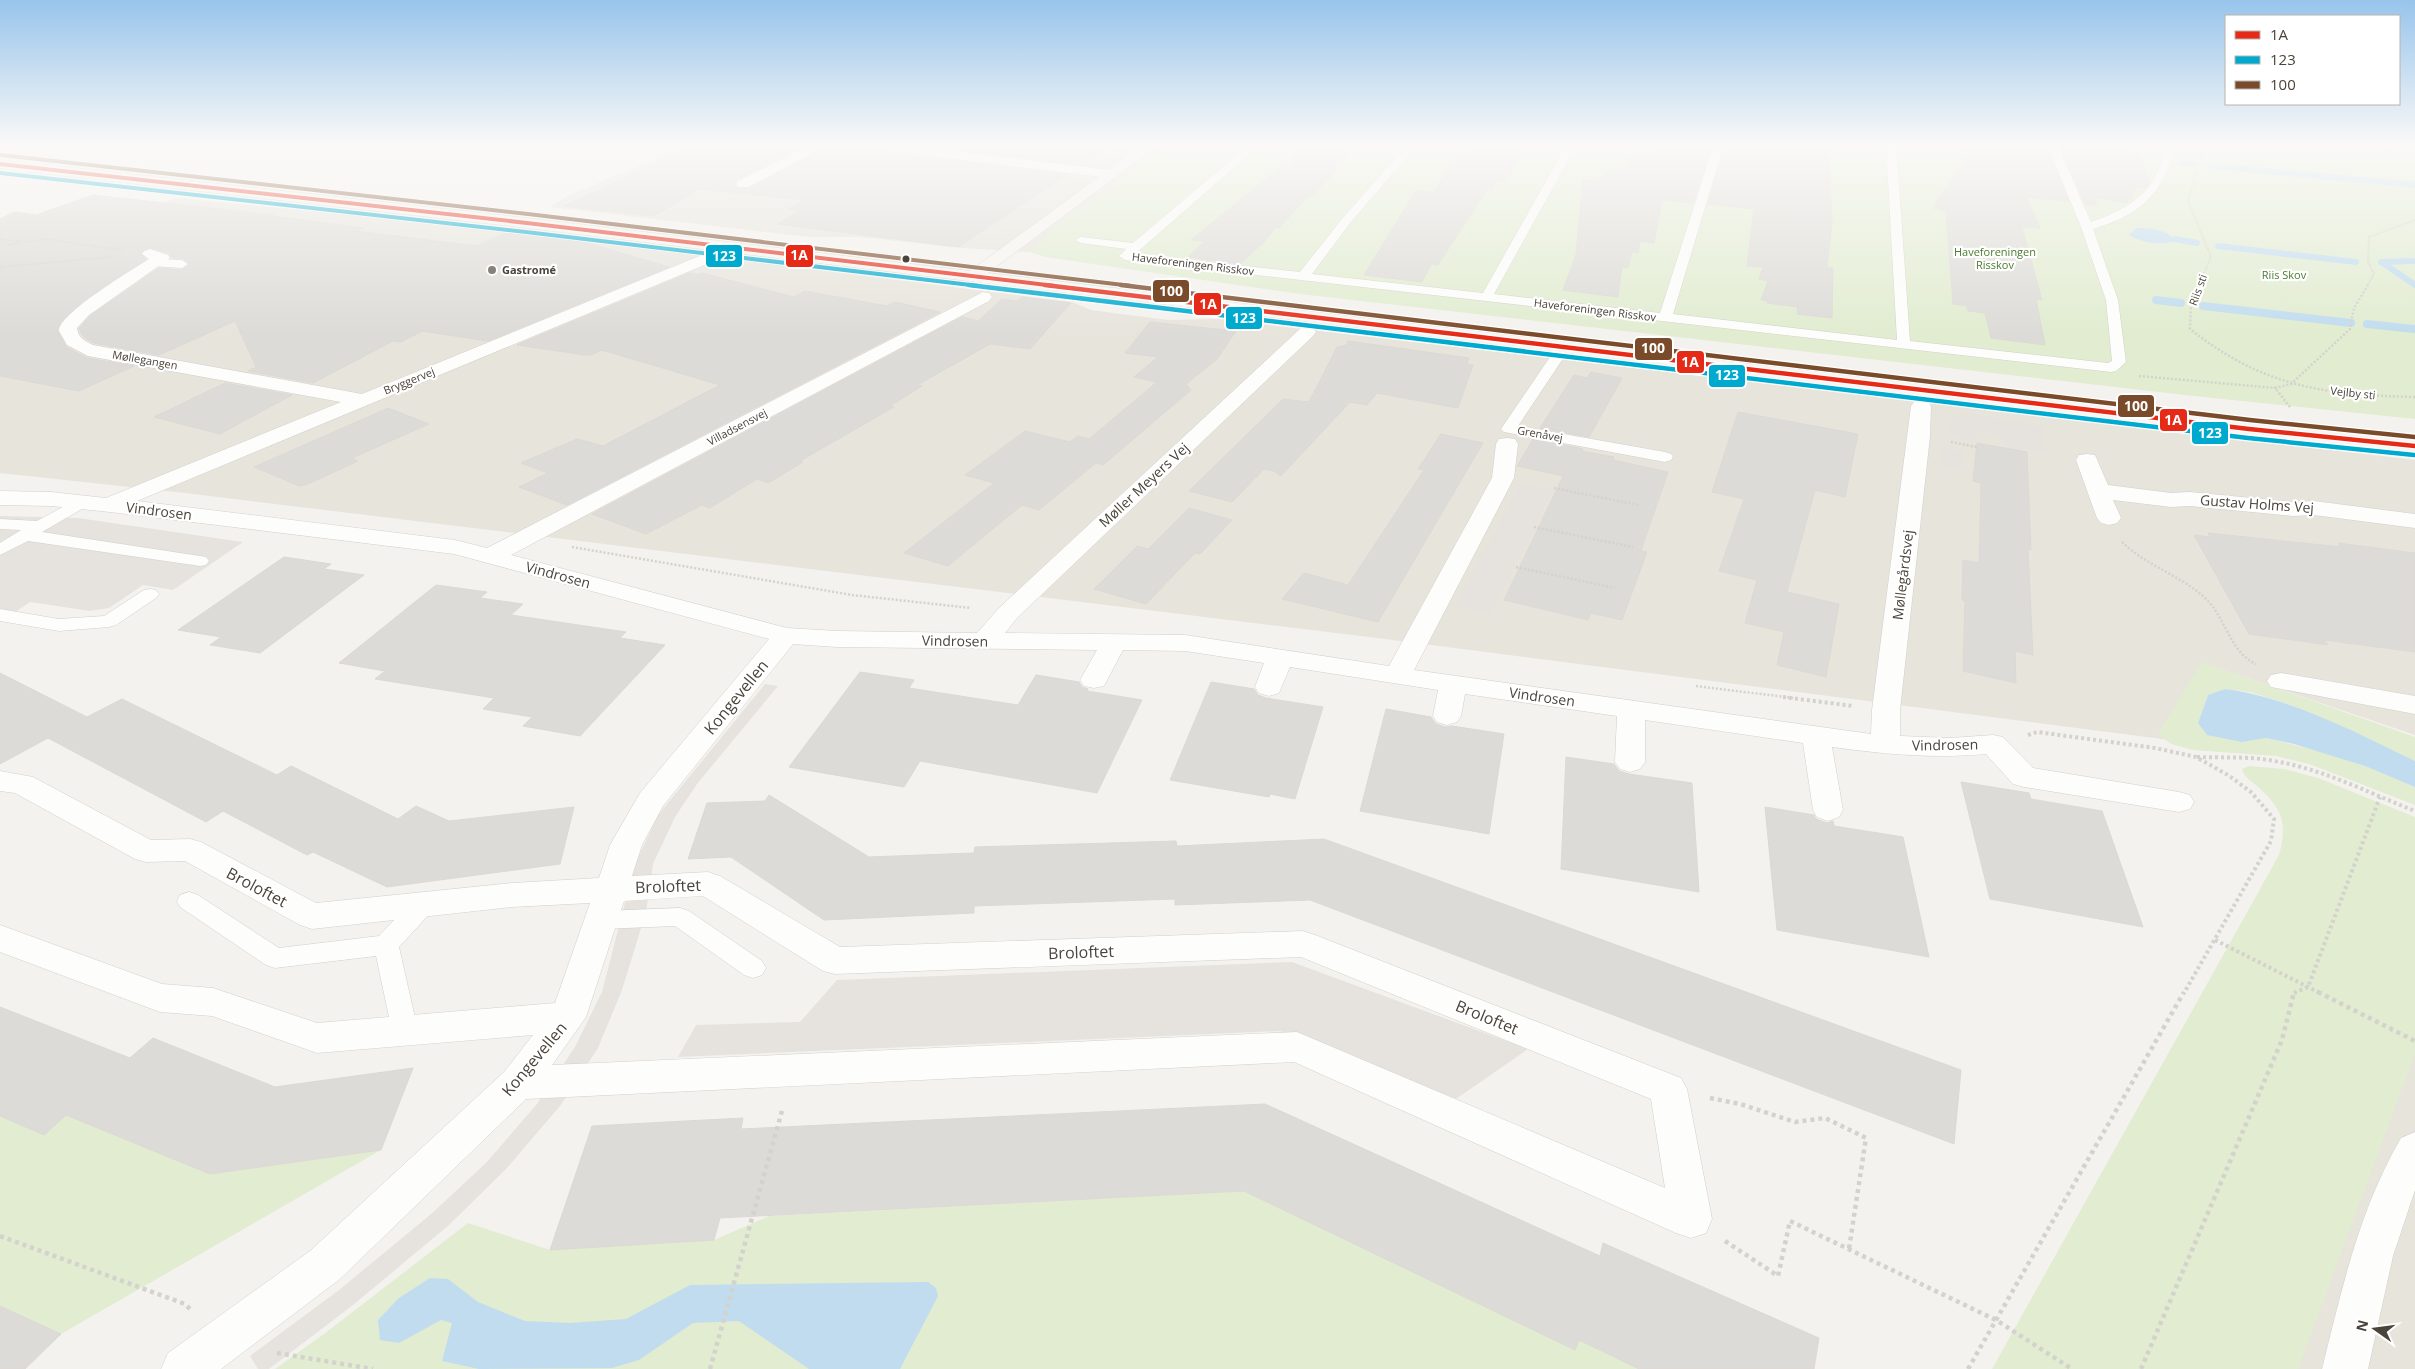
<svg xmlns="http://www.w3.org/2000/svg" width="2415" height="1369" font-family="'Open Sans',sans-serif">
<rect width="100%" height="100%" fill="#f4f2ee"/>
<g fill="#e7e4dc">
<path d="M690 144H1168L1049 232 1043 242 1030 252 962 248 861 237H810L550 207 567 196Z"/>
<path d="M176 198 468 226 1072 302 1091 310 1168 320 1218 319 2415 460V735L2209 665 2170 740 1385 639 185 493 0 473V236L59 240Z"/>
<path d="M2415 1011V1369H2276Z"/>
</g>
<g fill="#e1ecd0">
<path d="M1168 144H2415V419L2194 396 1300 294 1045 257 1030 252 1043 242 1049 232Z"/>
<path d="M2202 662 2415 737V761L2288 704 2250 692 2225 689 2208 695 2198 723 2242 742 2266 738 2331 754 2365 766 2415 787V805L2309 764 2276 756 2193 750 2171 744 2158 734Z"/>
<path d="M2249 766 2284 769 2318 778 2415 817V1054L2298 1369H1992L2279 855C2288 823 2282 808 2257 786 2251 781 2244 777 2242 769Z"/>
<path d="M66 1115 210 1174 381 1150 61 1334 0 1306V1116Z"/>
<path d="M1244 1191 1579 1340 1639 1369H275L324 1334 468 1223 550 1250 714 1240 769 1216Z"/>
</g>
<g fill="#e6e3df">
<path d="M1968 413 2045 427V453L2004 446 2003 436 1977 431V441L1949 436 1952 418Z"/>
<path d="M1942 447 1964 451 1962 469 1939 465Z"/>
<path d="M1520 483 1553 489 1491 615 1455 606Z"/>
<path d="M0 516 78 518 243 542 173 590 143 585 109 608 90 611 30 602 0 622Z"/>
<path d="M765 684 778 686 697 784 675 817 653 864 646 912 622 990 598 1048 560 1106 506 1169 449 1225 353 1305 269 1369H258L250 1356 339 1290 430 1215 486 1163 537 1104 575 1047 602 992 635 864 658 815Z"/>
<path d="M1292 962 1528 1049 1456 1099 1280 1031 678 1057 696 1025 800 1022 837 980Z"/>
</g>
<g fill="#c1dcef">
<path d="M2136 228C2150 228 2165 229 2174 239L2173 242C2159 245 2142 243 2129 235Z"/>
<path d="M2225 689C2289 697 2357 733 2415 761V787L2365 766 2294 744 2266 738 2242 742 2207 735 2198 723 2208 695Z"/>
<path d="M430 1278 448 1279 478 1302 525 1321 570 1323 626 1319 690 1285 928 1282 936 1288 938 1296 900 1369H809L739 1321 693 1323 639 1360 612 1368 479 1369 442 1361 452 1323 441 1320 399 1343 380 1340 378 1320 399 1298Z"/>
</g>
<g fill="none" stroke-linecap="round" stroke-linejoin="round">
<g stroke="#c1dcef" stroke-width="6">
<path d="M2181 163 2193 164"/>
<path d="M2212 166 2415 185"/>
<path d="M2174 239 2197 243"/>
<path d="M2218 246 2356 262"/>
<path d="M2381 262 2415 261"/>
<path d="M2383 263 2415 285"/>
</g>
<g stroke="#c1dcef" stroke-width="8">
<path d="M2156 300 2181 303"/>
<path d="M2203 306 2351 323"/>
<path d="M2367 324 2415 329"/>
</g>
</g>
<g fill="#dddbd7" stroke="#dcd9d4">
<path d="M699 144H809L737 179 734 185 738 189H749L832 144H856L865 150 1067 175 958 247 778 224 799 211 789 209 805 200 699 189 654 216 564 206Z"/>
<path d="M909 144H1112L1082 165Z"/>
<path d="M1304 144H1354L1342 158 1347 159 1311 197 1308 196 1279 228 1276 227 1264 242 1240 264 1188 257 1205 241 1191 240 1281 167 1290 168 1294 154Z"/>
<path d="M1477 144 1523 148 1506 182 1497 180 1492 189 1488 188 1438 265 1431 264 1422 282 1364 275 1416 191 1434 192 1448 168 1454 169 1459 154 1468 155Z"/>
<path d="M1659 144H1712L1693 203 1662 200 1654 243 1640 241 1638 253 1632 252 1628 268 1622 267 1618 297 1563 290 1576 255 1583 180 1597 182 1609 169 1627 171 1630 159 1637 157 1639 151 1655 153Z"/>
<path d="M1777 144H1828L1832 222 1827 268H1833L1832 318 1797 314 1798 307 1767 303 1768 301 1761 300 1768 281 1759 279 1763 267 1747 266 1754 209 1708 204 1725 146 1731 149 1769 152 1774 150Z"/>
<path d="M1979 144H2045L2069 202 2026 197 2040 228 2022 227 2042 300 2036 299 2045 345 1991 338 1985 313 1968 311 1967 306 1953 304 1946 211 1933 208 1972 151 1981 152Z"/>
<path d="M2059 144H2127V151L2141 152 2149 184 2145 188 2135 187 2132 200 2129 199 2127 203 2093 197 2097 205 2085 204Z"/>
<path d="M93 195 274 215 272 216 363 228 355 231 476 246 515 229 554 233 669 267 488 341 422 331 401 342 393 341 313 383 248 371 256 367 235 321 159 355 94 343 84 337 79 329 90 316 159 268 182 270 190 265 183 258H172L169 253 149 247 140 253 146 259 82 302 61 322 57 330 66 347 87 358 134 366 79 391 0 376V219L14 212 36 215Z"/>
<path d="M690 273 698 275 702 273 794 297 805 291 887 306 895 302 940 312 567 505 519 487 548 473 521 463 577 439 603 446 720 385 602 350 591 355H585L517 345Z"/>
<path d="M1022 297 1071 303 1030 349 990 344 917 385 922 386 890 406 894 407 800 461 803 462 768 483 757 479 710 508 702 505 646 534 592 514 962 317 978 321 1002 299 1017 301Z"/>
<path d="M1150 322 1236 331 1217 359 1186 384 1191 390 1103 465 1096 463 1039 510 1022 505 948 566 904 553 994 483 965 475 1025 431 1070 442 1078 436 1089 439 1157 382 1134 377 1158 357 1125 353Z"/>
<path d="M1348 341 1469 358 1467 364 1473 365 1458 408 1377 393 1367 405 1350 402 1281 476 1274 471 1264 469 1232 502 1189 491 1283 399 1309 402 1337 347 1347 345Z"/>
<path d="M1591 372 1622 378 1589 437 1540 428 1574 375 1587 378Z"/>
<path d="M225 383 292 395 220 434 154 417Z"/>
<path d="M388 408 429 424 352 458 358 461 308 484 299 486 254 467Z"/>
<path d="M1738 412 1858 434 1845 497 1815 490 1787 592 1839 604 1826 677 1777 665 1784 632 1745 623 1757 580 1719 571 1744 499 1712 492Z"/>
<path d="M1441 434 1483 443 1378 622 1282 599 1304 573 1348 585 1424 470 1418 469Z"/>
<path d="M1533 439 1583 449 1581 451 1614 457 1613 460 1668 472 1641 551 1647 552 1622 620 1591 613 1588 620 1504 600 1563 476 1517 466Z"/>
<path d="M1977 443 2027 452 2031 550 2028 549 2033 655 2015 651 2016 683 1963 671 1965 601 1962 600 1963 560 1979 563 1981 483 1973 481Z"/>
<path d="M1189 508 1232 520 1200 554 1195 553 1146 604 1094 589 1137 546 1148 549Z"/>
<path d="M2208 533 2341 547 2338 543 2415 553V652L2324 640 2328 645 2249 634 2194 535 2210 537Z"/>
<path d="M284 557 331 564 324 569 364 575 260 653 210 645 221 637 178 630Z"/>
<path d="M436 585 487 592 480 598 523 604 511 615 626 632 620 638 665 645 580 736 523 726 532 717 483 709 494 698 375 679 385 671 339 663Z"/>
<path d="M860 672 914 680 909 688 1018 705 1036 675 1079 682 1082 687 1088 689 1087 691 1142 700 1097 793 920 761 904 787 789 767Z"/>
<path d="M0 673 87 717 122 699 277 775 291 766 398 819 416 806 449 821 574 807 560 864 387 887 313 852 307 855 223 811 206 822 48 738 0 764Z"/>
<path d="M1211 682 1254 689 1258 695 1266 698 1323 707 1295 799 1270 794 1269 797 1170 780Z"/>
<path d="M1386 709 1431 717 1436 724 1446 727 1452 726 1504 734 1489 834 1360 811Z"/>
<path d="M1566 757 1614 764 1619 771 1629 774 1692 783 1699 892 1561 869Z"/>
<path d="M1961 782 2029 793 2031 799 2102 811 2143 927 1990 899Z"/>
<path d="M769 795 869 857 974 853 975 847 1176 841 1177 846 1324 839 1961 1070 1954 1144 1310 900 1175 905V899L974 906V913L824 920 731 857 688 859 707 803 765 801Z"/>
<path d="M1765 807 1814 815 1816 819 1827 823 1833 821 1834 826 1903 837 1929 957 1777 930Z"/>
<path d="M0 1007 130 1058 153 1038 275 1087 413 1068 381 1150 210 1174 66 1115 44 1135 0 1116Z"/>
<path d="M1265 1104 1600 1256 1603 1243 1819 1338 1814 1369H1639L1579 1340 1575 1350 1244 1191 720 1218 714 1240 550 1250 592 1126 743 1118 741 1129Z"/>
<path d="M0 1306 61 1334 25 1369H0Z"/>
</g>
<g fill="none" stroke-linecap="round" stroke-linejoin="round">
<defs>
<g id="lane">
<path d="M1250 144H1261L1135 254 1300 272 1342 219 1408 144H1418L1350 223 1312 274 1483 293 1567 144H1577L1494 294 1660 313 1714 144H1724L1673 314 1897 340 1886 144H1896L1910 341 2108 363 2112 361 2106 300 2081 227 2047 144H2057L2091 222C2114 214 2141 202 2154 179 2160 168 2164 155 2169 144H2179C2158 194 2148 212 2093 229L2118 300 2126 362 2116 371 2111 372 1125 260 1119 256 1126 249 1081 243 1075 240 1081 237 1133 243Z"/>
<path d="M1726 144H1775L1772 149 1769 150 1731 147Z"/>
<path d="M156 259 182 260 188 264 182 268 152 266 150 263Z"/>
<path d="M1559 343 1566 347 1564 357 1518 426 1665 452 1671 454 1673 457 1671 460 1665 462 1504 432 1501 429 1550 357 1552 347Z"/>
<path d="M81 497 87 498 89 502 87 506 42 532 200 556 206 557 209 561 206 565 200 566 28 541 0 555V543L21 530 0 529V519L37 521Z"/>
<path d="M150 589 156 590 159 594 156 598 116 625 109 627 59 631 0 621V609L59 619 104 616 144 590Z"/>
<path d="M189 892 198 895 279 948 379 936 415 898 424 895 433 898 436 904 433 910 399 947 418 1031 414 1039 405 1042 396 1039 392 1031 376 956 275 968 266 965 180 907 177 901 180 895Z"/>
<path d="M680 908 689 911 762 961 766 968 762 975 753 978 744 975 675 926 601 929 592 927 589 920 592 913 601 911Z"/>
</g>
<g id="street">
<path d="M813 144H830L748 187H738L736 184 738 181Z"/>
<path d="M858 144H896L1110 170 1117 174 1110 178 865 148Z"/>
<path d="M150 249 168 255 170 258 89 315 77 328C78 338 85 341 93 345L362 394 702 255H714L716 258 714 261 137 501 455 540 487 548 983 292 989 293 992 297 989 301 511 555 787 628 837 631 977 633 999 608 1301 328H1313L1316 332 1313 336 1017 618 1005 633 1185 635 1389 666 1492 478 1496 444 1499 439 1507 438 1515 439 1518 444 1514 478 1414 670 1871 734 1872 710 1911 406 1914 402 1921 400 1928 402 1931 406 1930 436 1900 710V736L1951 738 1993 735 2003 737 2033 768 2179 792 2190 795 2194 802 2190 809 2179 812 2024 787 2013 784 1986 754C1934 759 1884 754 1832 747L1843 810 1839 817 1828 821 1817 817 1813 810 1803 743 1645 720V762L1640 769 1630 772 1620 769 1615 762 1617 716 1465 694 1461 716 1457 722 1447 725 1437 722 1433 716 1438 690 1290 667 1279 693 1269 696 1259 693 1255 687 1264 663 1185 651 1123 650 1104 686 1094 688 1084 686 1080 680 1097 650 837 647 793 644 663 806 642 845 632 876 708 872 720 876 840 947 1303 931 1315 935 1681 1078 1687 1089 1712 1219 1706 1233 1691 1238 1676 1233 1294 1062 526 1099 340 1279 221 1369H161L168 1353 310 1251 504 1072 533 1035 317 1053 212 1016 160 1012 0 952V925L162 984 213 988 317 1023 555 1003 590 903 512 907 312 929 300 925 185 861 146 862 135 859 15 793 0 791V771L33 777 151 840 190 839 201 842 316 903 512 883 599 878 610 845 640 793 769 639 454 554 110 512 51 506 0 505V491L51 492 106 498 341 402 88 356 67 345 59 331C59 313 132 270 149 259L142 254 144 251ZM703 896 823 971 835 974 1301 957 1651 1099 1665 1188 1297 1032 552 1065 586 1017 624 901Z"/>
<path d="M2087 454 2095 455 2108 485 2171 493 2190 492 2293 502 2314 501 2415 514V528L2314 515 2293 516 2190 506 2171 507 2113 500 2121 518 2117 523 2109 525 2101 523 2097 518 2076 460 2079 455Z"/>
<path d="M2281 673 2415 696V714L2271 687 2267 681 2271 675Z"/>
<path d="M2415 1132V1190L2393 1256 2368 1369H2322C2342 1289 2359 1210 2401 1138Z"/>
</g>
<path id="secondary" d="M54 144H69L41 164 527 218 970 271 1144 144H1159L988 273 2249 423 2415 440V452L2249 435 527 228 29 172 22 174 15 170 0 168V160L25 163Z"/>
</defs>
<use href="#lane" stroke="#d2d0cc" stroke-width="1"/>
<use href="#street" stroke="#d2d0cc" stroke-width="1"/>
<use href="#secondary" stroke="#d2cfc5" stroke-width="1"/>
<g stroke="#d3d2cc" stroke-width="2" stroke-dasharray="1 1" stroke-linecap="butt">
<path d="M2354 144 2415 156"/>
<path d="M1916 146 2029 156"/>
<path d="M0 239 25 242 45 239 122 250"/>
<path d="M8 245 19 243"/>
<path d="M0 267 111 257"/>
<path d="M2199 286 2211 257 2188 201 2205 144"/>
<path d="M2367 286 2374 274 2368 261 2369 237 2415 220"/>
</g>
<g stroke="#d3d2cc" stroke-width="2.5" stroke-dasharray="2 2" stroke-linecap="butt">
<path d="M2199 285 2191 304 2190 329C2263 387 2325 395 2415 397"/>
<path d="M2139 376 2275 388"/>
<path d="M2290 407 2275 388 2291 384 2350 329 2354 308 2368 285"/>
<path d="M1951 442 1977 447"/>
<path d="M1554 488 1638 505"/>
<path d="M1534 527 1633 547"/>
<path d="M2122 542C2147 567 2184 576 2208 601 2226 620 2231 653 2256 664"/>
<path d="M572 547 852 595 971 608"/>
<path d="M1516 567 1615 588"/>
<path d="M1696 686 1793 698"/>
</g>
<g stroke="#d3d2cc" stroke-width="4" stroke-dasharray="3 3" stroke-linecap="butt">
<path d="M1783 697 1853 706"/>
<path d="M2028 735 2037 732 2155 748 2196 757 2228 775 2251 792 2274 819 2271 841 2184 993"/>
<path d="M2197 757C2223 758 2249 756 2274 761 2323 769 2369 793 2415 811"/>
<path d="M2215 940 2320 993"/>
<path d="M2294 993 2308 987 2380 797"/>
</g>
<g stroke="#d3d2cc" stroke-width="4.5" stroke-dasharray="4 4" stroke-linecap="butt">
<path d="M2318 992 2415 1041"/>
<path d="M1710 1098 1740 1104 1795 1122 1825 1118 1866 1138 1849 1249"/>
<path d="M0 1236 185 1304 192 1311"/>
<path d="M1725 1241 1778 1276 1790 1221 1996 1320 2072 1369"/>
<path d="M277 1353 373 1369"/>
<path d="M710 1369 783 1107"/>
<path d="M1968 1369 2184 992"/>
<path d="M2141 1369 2282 1040 2294 992"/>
</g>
<use href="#lane" fill="#fdfdfc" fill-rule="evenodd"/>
<use href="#street" fill="#fdfdfc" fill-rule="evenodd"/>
<use href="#secondary" fill="#f7f5f1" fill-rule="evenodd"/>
<defs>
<path id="bus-1-far1" d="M0 164 527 223 1055 286"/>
<path id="bus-1" d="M1045 285 2249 429 2415 446"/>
<path id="bus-2-far1" d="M0 173 526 232 979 286"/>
<path id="bus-2" d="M969 285 2248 438 2414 455"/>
<path id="bus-3-far1" d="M1 155 528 214 1132 286"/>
<path id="bus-3" d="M1121 285 2250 420 2415 437"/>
</defs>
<use href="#bus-1-far1" stroke="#fff" stroke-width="5.5"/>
<use href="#bus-1" stroke="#fff" stroke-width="7"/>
<use href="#bus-2-far1" stroke="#fff" stroke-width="5.5"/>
<use href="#bus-2" stroke="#fff" stroke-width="7"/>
<use href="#bus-3-far1" stroke="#fff" stroke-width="5.5"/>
<use href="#bus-3" stroke="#fff" stroke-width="7"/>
<use href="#bus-1-far1" stroke="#e52b18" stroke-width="4"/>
<use href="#bus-1" stroke="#e52b18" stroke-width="4.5"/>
<use href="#bus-2-far1" stroke="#00a9ce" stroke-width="4"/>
<use href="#bus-2" stroke="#00a9ce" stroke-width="4.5"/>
<use href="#bus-3-far1" stroke="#7a4b2a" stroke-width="4"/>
<use href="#bus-3" stroke="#7a4b2a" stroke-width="4.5"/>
</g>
<linearGradient id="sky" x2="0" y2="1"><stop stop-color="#98c4eb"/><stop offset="0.43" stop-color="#faf9f7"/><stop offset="1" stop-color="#faf9f7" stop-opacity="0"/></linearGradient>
<rect width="2415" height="335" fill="url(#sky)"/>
<circle fill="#4a443a" stroke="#fff" stroke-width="2" cx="906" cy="259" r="4.5"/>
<circle fill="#868179" stroke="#fff" stroke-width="2" cx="492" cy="270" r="5"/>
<g text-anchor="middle" stroke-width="4.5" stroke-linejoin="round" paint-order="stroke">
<g font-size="11" fill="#497c2d" stroke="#fff">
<text x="1995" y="256">Haveforeningen<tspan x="1995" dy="13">Risskov</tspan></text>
<text x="2284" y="279">Riis Skov</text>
</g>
<g font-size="11" fill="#4a443a" stroke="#fff">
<text transform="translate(1193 264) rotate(7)" y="4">Haveforeningen Risskov</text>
<text transform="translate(2198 290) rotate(-70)" y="4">Riis sti</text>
<text transform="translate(1595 310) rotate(7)" y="4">Haveforeningen Risskov</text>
<text transform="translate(145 360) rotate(10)" y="4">Møllegangen</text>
<text transform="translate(409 381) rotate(-22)" y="4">Bryggervej</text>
<text transform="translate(2353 393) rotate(6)" y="4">Vejlby sti</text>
<text transform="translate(737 427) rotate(-28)" y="4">Villadsensvej</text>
<text transform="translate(1540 434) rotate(10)" y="4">Grenåvej</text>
</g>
<g font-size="11" font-weight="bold" fill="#4a443a" stroke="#fff" text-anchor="start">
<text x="502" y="274">Gastromé</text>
</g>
<g font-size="14" fill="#4a443a" stroke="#fff">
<text transform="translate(1144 485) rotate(-43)" y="5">Møller Meyers Vej</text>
<text transform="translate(2257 504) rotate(4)" y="5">Gustav Holms Vej</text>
<text transform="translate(159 511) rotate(7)" y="5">Vindrosen</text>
<text transform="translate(558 575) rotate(15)" y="5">Vindrosen</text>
<text transform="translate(1903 575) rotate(-83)" y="5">Møllegårdsvej</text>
<text transform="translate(955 641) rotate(1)" y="5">Vindrosen</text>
<text transform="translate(1542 697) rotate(8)" y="5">Vindrosen</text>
<text transform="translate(1945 745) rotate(-1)" y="5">Vindrosen</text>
</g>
<g font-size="16" fill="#4a443a" stroke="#fff">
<text transform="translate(736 697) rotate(-51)" y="6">Kongevellen</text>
<text transform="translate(668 886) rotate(-2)" y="6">Broloftet</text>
<text transform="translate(257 887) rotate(28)" y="6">Broloftet</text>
<text transform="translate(1081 952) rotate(-2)" y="6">Broloftet</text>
<text transform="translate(1487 1017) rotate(22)" y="6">Broloftet</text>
<text transform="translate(534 1059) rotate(-50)" y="6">Kongevellen</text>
</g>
</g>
<g stroke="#fff" stroke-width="2">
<rect x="785" y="244" width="29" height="24" rx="5" fill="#e52b18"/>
<rect x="705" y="244" width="38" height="24" rx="5" fill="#00a9ce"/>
<rect x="1152" y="279" width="38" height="24" rx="5" fill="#7a4b2a"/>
<rect x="1193" y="292" width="29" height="24" rx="5" fill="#e52b18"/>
<rect x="1225" y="306" width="38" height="24" rx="5" fill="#00a9ce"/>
<rect x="1634" y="337" width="39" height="24" rx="5" fill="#7a4b2a"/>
<rect x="1676" y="350" width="29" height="24" rx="5" fill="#e52b18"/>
<rect x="1708" y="364" width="38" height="24" rx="5" fill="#00a9ce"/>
<rect x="2117" y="394" width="38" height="24" rx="5" fill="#7a4b2a"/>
<rect x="2159" y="408" width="29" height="24" rx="5" fill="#e52b18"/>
<rect x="2191" y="421" width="38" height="24" rx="5" fill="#00a9ce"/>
</g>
<g font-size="14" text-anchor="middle" font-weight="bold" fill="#fff">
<text x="799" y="260">1A</text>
<text x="724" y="261">123</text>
<text x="1171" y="296">100</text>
<text x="1208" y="309">1A</text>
<text x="1244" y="323">123</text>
<text x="1653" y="353">100</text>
<text x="1690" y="367">1A</text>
<text x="1727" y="380">123</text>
<text x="2136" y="411">100</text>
<text x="2173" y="425">1A</text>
<text x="2210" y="438">123</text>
</g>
<rect x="2225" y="15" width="175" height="90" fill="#ffffff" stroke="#b7b4b0"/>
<rect x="2235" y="31" width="25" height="8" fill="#e52b18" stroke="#b7b4b0"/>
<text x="2270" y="40" font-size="15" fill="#4a443a">1A</text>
<rect x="2235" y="56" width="25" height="8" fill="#00a9ce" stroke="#b7b4b0"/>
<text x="2270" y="65" font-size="15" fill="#4a443a">123</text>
<rect x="2235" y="81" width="25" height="8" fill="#7a4b2a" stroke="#b7b4b0"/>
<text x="2270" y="90" font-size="15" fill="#4a443a">100</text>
<g transform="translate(2375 1329) rotate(284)" stroke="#ffffff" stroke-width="4" paint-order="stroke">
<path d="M0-4L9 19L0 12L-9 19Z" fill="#4a443a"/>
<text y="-8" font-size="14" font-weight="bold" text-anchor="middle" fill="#4a443a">N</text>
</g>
</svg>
